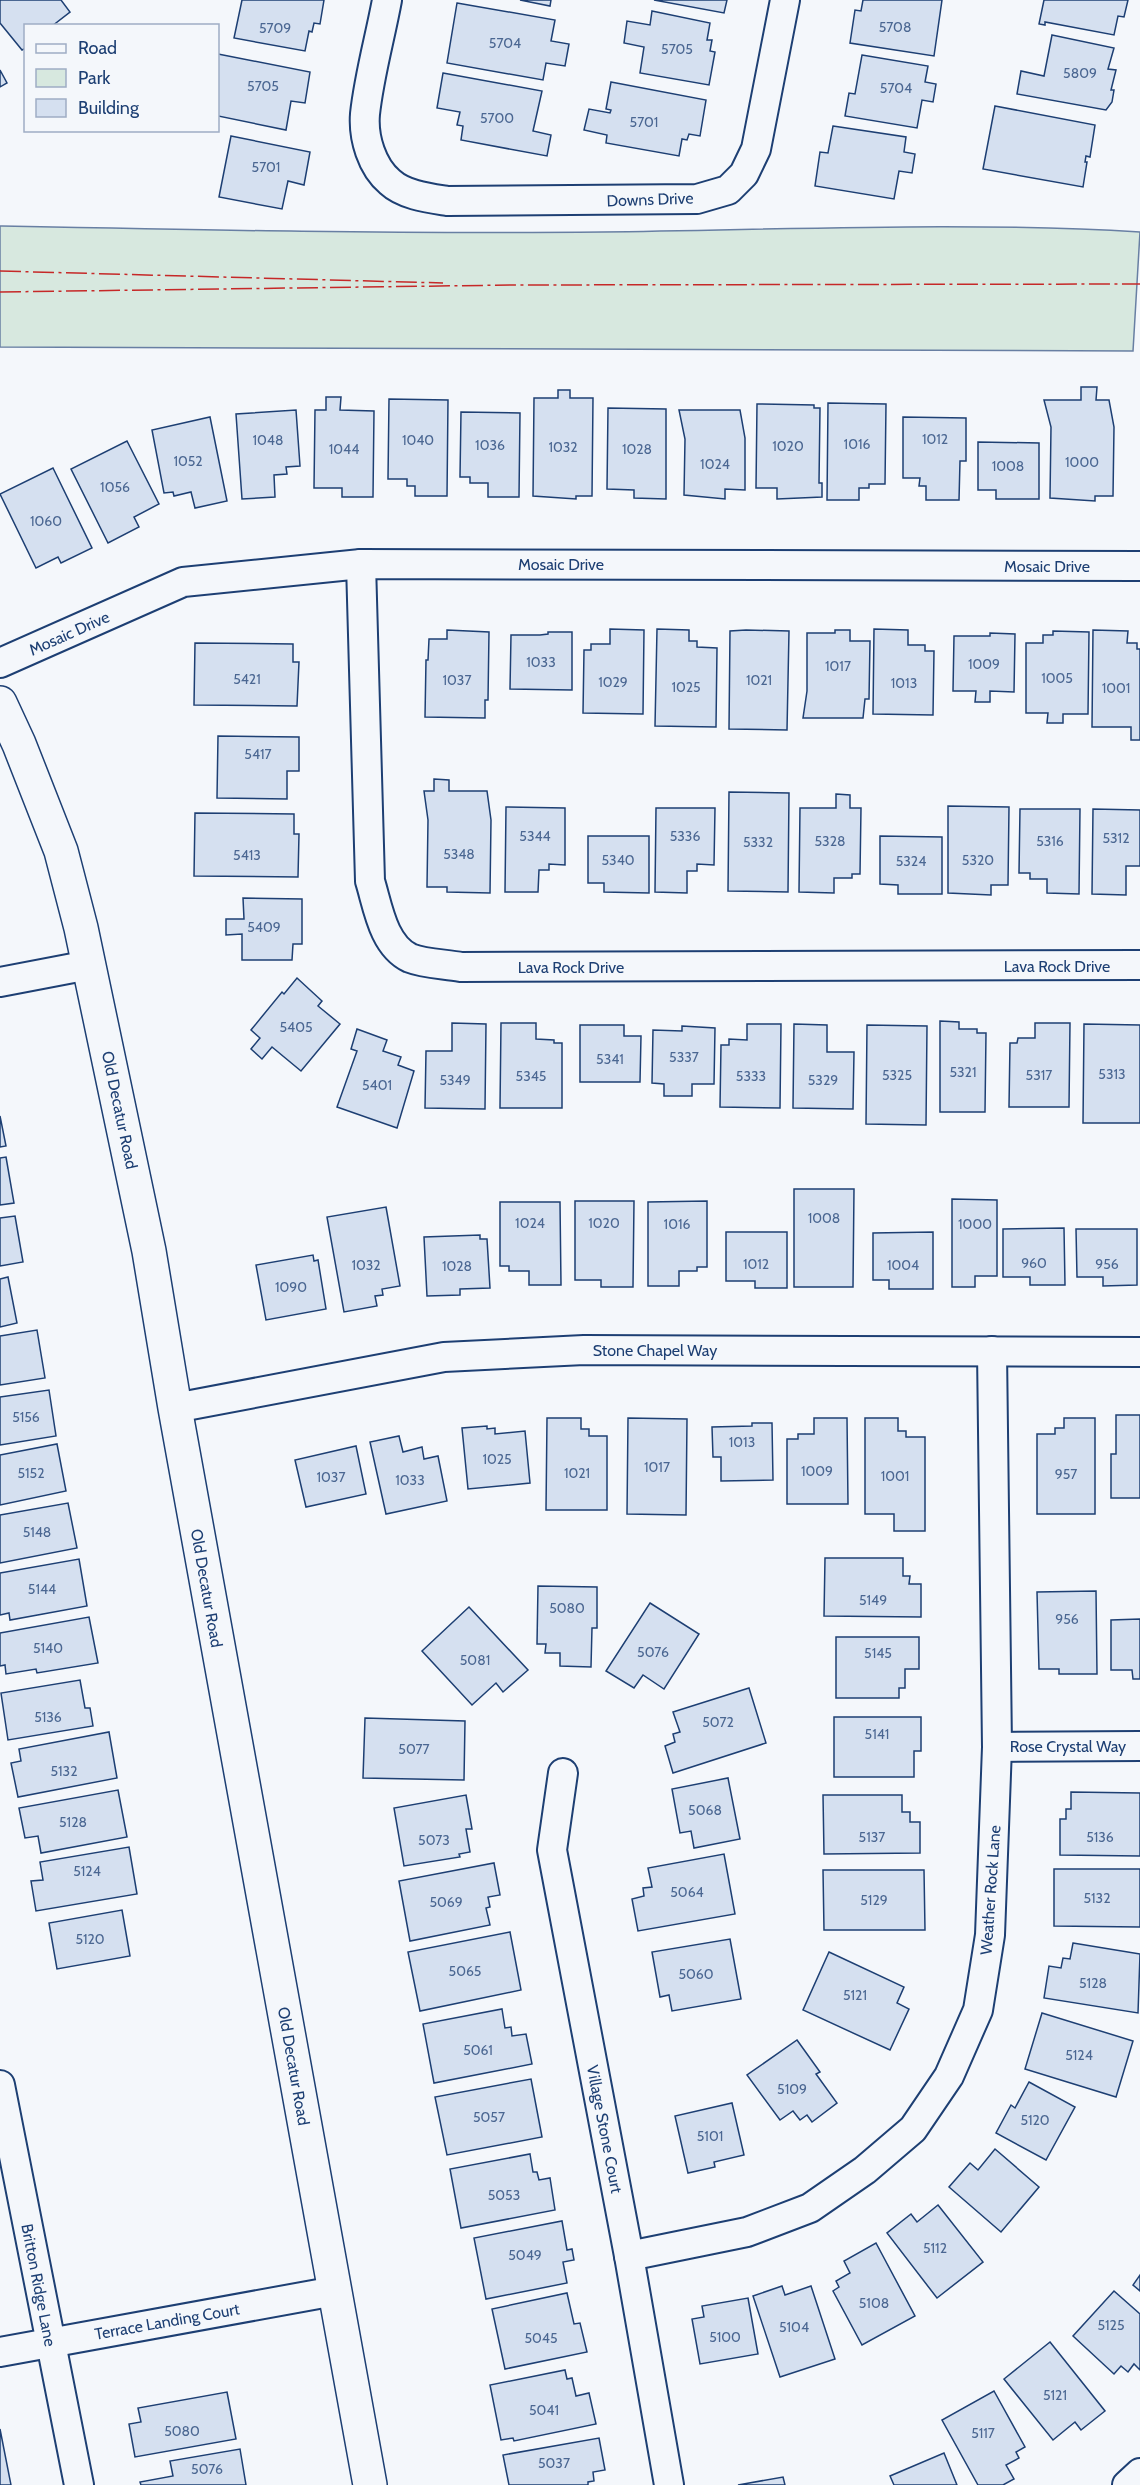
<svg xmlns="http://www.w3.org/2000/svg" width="1140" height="2485" font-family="Cabin,sans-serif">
<rect width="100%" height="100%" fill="#f4f7fb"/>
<path fill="#d7e8df" stroke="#687fa3" stroke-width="1.5" d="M0 226C201 230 401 234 602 232 781 230 961 221 1140 232L1133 351 0 347Z"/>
<g fill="#d5e0f0" stroke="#1d3f73" stroke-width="1.5">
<path d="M0 0H61L70 12 52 26H26V48L22 50 0 23Z"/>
<path d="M242 0H324L320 24 314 23 312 32 309 31 305 51 234 38Z"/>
<path d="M520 0H551L550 6Z"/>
<path d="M654 0H727L724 13Z"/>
<path d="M863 0H942L934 56 850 43 855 10 861 11Z"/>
<path d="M1044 0H1128L1124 17 1118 16 1114 35 1045 22V25L1039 24Z"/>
<path d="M457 3 555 20 551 41 569 44 565 66 546 63 543 80 447 63Z"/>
<path d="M652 11 710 23 707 40H712L710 51 715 52 709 85 640 73 644 47 624 43 627 21 650 25Z"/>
<path d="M1052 35 1114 48 1108 69 1116 70 1111 90H1114L1112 102 1106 110 1017 94 1021 71 1044 76Z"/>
<path d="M218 54 310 72 305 103 291 101 286 130 218 116Z"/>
<path d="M862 55 928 66 925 82 936 84 933 102 922 100 917 128 845 116 849 93 855 94Z"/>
<path d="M0 70 7 83 0 87Z"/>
<path d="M443 73 542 91 533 131 551 135 547 156 461 140 463 126 457 125 460 112 437 108Z"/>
<path d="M611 82 706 100 700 136 689 134 687 140 682 139 679 156 606 143 607 135 584 130 589 109 610 113 611 110 606 109Z"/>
<path d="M995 106 1095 125 1090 157 1086 156 1085 162H1087L1083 187 983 169Z"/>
<path d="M833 126 906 137 904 152 915 154 912 173 899 171 894 199 815 186 820 152 828 153Z"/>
<path d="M231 136 310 152 304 185 288 181 282 209 219 197Z"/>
<path d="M1081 387H1097L1096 400H1109L1114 427 1113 496H1095V501L1050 498 1051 427 1044 400H1081Z"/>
<path d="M558 390H570V398H593L592 496H576V499L533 496 534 398H558Z"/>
<path d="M326 397H341L340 410 374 411 373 497H342V488H314L315 410H326Z"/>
<path d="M389 399 448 400 447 496H415V486H407V479H388Z"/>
<path d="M828 403 886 404 885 484H869V488H859V500H827Z"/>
<path d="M757 404 814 405V408H820L819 483H822V497L777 499V488H756Z"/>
<path d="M608 408 666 409V499L634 498V490L607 489Z"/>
<path d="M296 410 300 466 286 467 287 474 274 475 275 497 242 499 236 414Z"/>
<path d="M679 410H740L745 438V490L725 489V499L684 495 685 439Z"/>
<path d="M461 412 520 413 519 497H488V483H470V477H460Z"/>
<path d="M210 417 227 501 195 508 191 492 174 496 173 492 164 493 152 430Z"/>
<path d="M903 417 966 418V461H960L959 500H926V486H919L920 478H903Z"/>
<path d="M127 441 159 504 134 517 139 527 108 543 71 469Z"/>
<path d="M978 442 1039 443V499H996V490H978Z"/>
<path d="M53 468 92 548 61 563 58 557 36 568 0 494Z"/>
<path d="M610 629 644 630 643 714 583 713 584 650H591V644H610Z"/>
<path d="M657 629 689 630V641H697V647L717 648 716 727 655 726Z"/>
<path d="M874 629 908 630V645H925V651H934L933 715 873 714Z"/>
<path d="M447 630 489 632 488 700H485V718L425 717 426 660H428L429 639H447Z"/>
<path d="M746 630 789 631 787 730 729 729 730 631Z"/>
<path d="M835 630H850V641H870L869 699H865L863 718H803L807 691V633H835Z"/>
<path d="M1093 630 1128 631 1127 643H1137V649H1140V740H1131V727H1092Z"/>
<path d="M1053 631 1089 632 1088 714H1063V723H1047L1048 713H1026V643H1043V635H1053Z"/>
<path d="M548 632H572V690L510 689 511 635H540L548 634Z"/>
<path d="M990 633 1015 634 1014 692 990 691V702H975L976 691H953L954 636H990Z"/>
<path d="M195 643 293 644V662H299L297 706 194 705Z"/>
<path d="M218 736 299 737V771H287V799L217 798Z"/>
<path d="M434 779 449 780V791H487L491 820 490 893 447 892V887H427L428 820 424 791H434Z"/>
<path d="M729 792 789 793 788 892 728 891Z"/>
<path d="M836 794 850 795V808H861L860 874H852V878H834V893L799 892 800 808H836Z"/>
<path d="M948 806 1009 807 1008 885H991V895L948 893Z"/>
<path d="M506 807 565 808V865L549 864V870H539L538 892H505Z"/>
<path d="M656 808H715L714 865 697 864V871H687V893L655 892Z"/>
<path d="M1020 809H1080L1079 894 1047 893V879H1030V873H1019Z"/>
<path d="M1093 809 1140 810V866H1126V895L1092 894Z"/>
<path d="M195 813 294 814V834H299L298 877 194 876Z"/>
<path d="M588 836H649V893L604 892V883H588Z"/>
<path d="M880 836 942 837V894H898V885L880 884Z"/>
<path d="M243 898 302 899V944H293L292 960H242V934L226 935V919H244Z"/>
<path d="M297 978 322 1001 318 1006 340 1024 301 1071 272 1047 262 1059 251 1049 260 1038 251 1030 282 992 284 994Z"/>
<path d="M940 1021 959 1022V1029H977V1033H986L985 1112H940Z"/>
<path d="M452 1023 486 1024 485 1109 425 1108 426 1051H452Z"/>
<path d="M501 1023H536V1039L554 1040V1043H562V1108H500Z"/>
<path d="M1035 1023H1070L1069 1107H1009L1010 1043H1017L1018 1038H1035Z"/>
<path d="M747 1024H781L780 1108 720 1107 721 1045H729V1039L747 1040Z"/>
<path d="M794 1024 827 1025V1052H854L853 1109 793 1108Z"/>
<path d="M1084 1024 1140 1025V1123H1083Z"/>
<path d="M580 1025H624V1036H641L640 1082H580Z"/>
<path d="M867 1025 927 1026 926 1125 866 1124Z"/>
<path d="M682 1026 715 1028 714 1084H692V1096H664V1084L652 1083 653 1030 682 1031Z"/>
<path d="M357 1029 387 1040 383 1051 401 1057 398 1065 414 1071 397 1128 337 1107 357 1051 351 1049Z"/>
<path d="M0 1116 6 1146 0 1147Z"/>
<path d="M6 1157 14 1203 0 1205V1158Z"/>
<path d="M794 1189H854L853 1287H794Z"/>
<path d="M952 1199 997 1200V1276H975V1287H952Z"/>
<path d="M575 1201H634L633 1287H601V1280H575Z"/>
<path d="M707 1201V1267H697V1271H679V1286H648V1202Z"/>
<path d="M500 1202H560L561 1285H529V1271H509V1266H500Z"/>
<path d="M386 1207 400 1286 382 1289 383 1295 375 1296 377 1306 344 1312 327 1217Z"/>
<path d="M15 1216 23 1262 0 1266V1218Z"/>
<path d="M1064 1228 1065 1285H1030V1277H1003V1229Z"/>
<path d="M1076 1229H1137V1285L1103 1286V1277H1077Z"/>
<path d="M726 1232H787V1288H755V1281H726Z"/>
<path d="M933 1232V1289H889V1280H873V1233Z"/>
<path d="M480 1235V1239H487L490 1288 460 1289V1295L427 1296 424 1237Z"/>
<path d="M313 1255 314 1261 318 1260 326 1309 266 1320 256 1265Z"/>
<path d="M8 1277 17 1323 0 1327V1279Z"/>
<path d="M37 1330 45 1378 0 1385V1336Z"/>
<path d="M49 1390 56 1436 0 1445V1397Z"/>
<path d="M1116 1415H1140V1498H1111V1454H1116Z"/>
<path d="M547 1418H581V1429H589V1436H607V1510H546Z"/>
<path d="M628 1418 687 1419 686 1515 627 1514Z"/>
<path d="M814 1418H847L848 1504H787V1439H798V1434H814Z"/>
<path d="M865 1418H898V1431H906V1437H925V1531H894V1514H865Z"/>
<path d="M1064 1418H1095V1514H1037V1434H1055V1428H1064Z"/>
<path d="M752 1423H772L773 1480 721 1481V1457H713L712 1427 752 1426Z"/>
<path d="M487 1426V1429L495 1428V1434L525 1431 530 1483 468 1489 462 1428Z"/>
<path d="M399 1436 403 1452 422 1447 424 1459 438 1456 447 1501 386 1514 370 1442Z"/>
<path d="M57 1444 66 1491 0 1505V1455Z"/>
<path d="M356 1446 366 1494 306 1507 295 1460Z"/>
<path d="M68 1503 77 1548 0 1563V1515Z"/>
<path d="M825 1558H903V1576H910L909 1584H921V1617L824 1616Z"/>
<path d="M79 1559 87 1606 10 1620 9 1613 0 1615V1573Z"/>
<path d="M538 1586 597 1587V1628H592L591 1667 560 1666V1653H545L546 1644H537Z"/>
<path d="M1096 1591 1097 1674H1059V1669H1039L1037 1592Z"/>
<path d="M650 1603 699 1634 664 1689 643 1675 634 1688 606 1671Z"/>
<path d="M469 1607 528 1670 503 1692 496 1683 472 1705 422 1651Z"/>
<path d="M89 1617 98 1663 37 1673 36 1669 6 1674 5 1665 0 1666V1633Z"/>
<path d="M1140 1619V1679H1133L1132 1670H1111V1620Z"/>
<path d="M836 1637H919V1669H905V1688H899V1698H836Z"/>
<path d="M80 1680 85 1708H90L93 1726 8 1740 1 1693Z"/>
<path d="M749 1688 766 1743 673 1773 665 1746 675 1742 673 1734 680 1732 673 1712Z"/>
<path d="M834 1717H921V1751H914V1777H834Z"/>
<path d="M365 1718 465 1721 464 1780 363 1778Z"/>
<path d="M109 1732 117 1778 18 1797 11 1763 21 1761 19 1749Z"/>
<path d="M728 1778 740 1839 694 1848 691 1831 680 1833 672 1789Z"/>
<path d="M118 1790 127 1837 41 1853 38 1836 25 1838 19 1808Z"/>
<path d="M1071 1792 1140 1793V1856L1060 1855V1819H1066V1809H1071Z"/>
<path d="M466 1795 472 1829H466L470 1852 459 1854 460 1857 404 1866 394 1808Z"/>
<path d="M823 1795H902V1812H910V1822H920V1853L824 1854Z"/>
<path d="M129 1847 137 1894 36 1911 31 1881 43 1880 40 1862Z"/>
<path d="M724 1854 735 1914 638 1931 632 1899 644 1896 643 1888 652 1887 648 1868Z"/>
<path d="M494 1863 500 1895 488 1897 490 1907 486 1908 490 1925 410 1941 399 1881Z"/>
<path d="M1054 1869H1140V1927L1054 1926Z"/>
<path d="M823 1870H924L925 1930H824Z"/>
<path d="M122 1910 130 1956 57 1969 49 1923Z"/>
<path d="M510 1932 521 1990 420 2011 408 1952Z"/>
<path d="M730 1939 741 1999 672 2011 669 1995 660 1997 652 1952Z"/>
<path d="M1073 1943 1140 1954 1138 2013 1044 1998 1049 1966 1061 1968 1063 1958 1070 1959Z"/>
<path d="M829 1952 904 1987 897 2003 909 2009 890 2050 803 2010Z"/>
<path d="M502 2009 505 2028 511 2027 512 2036 526 2034 532 2064 434 2083 423 2024Z"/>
<path d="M1042 2013 1133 2041 1116 2097 1025 2069Z"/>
<path d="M797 2040 820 2072 816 2074 837 2103 812 2122 807 2115 800 2120 793 2111 780 2120 747 2075Z"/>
<path d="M531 2079 542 2137 447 2155 435 2097Z"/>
<path d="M1029 2082 1075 2107 1046 2160 996 2133 1011 2105 1015 2108Z"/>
<path d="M732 2103 744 2155 714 2162 715 2167 688 2173 675 2116Z"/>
<path d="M995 2149 1039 2187 1001 2232 949 2187 970 2163 978 2170Z"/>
<path d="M530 2154 533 2172H537L539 2180 550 2178 555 2210 461 2228 450 2169Z"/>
<path d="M938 2205 983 2262 937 2298 887 2233 911 2214 917 2222Z"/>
<path d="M562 2221 567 2250 572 2249 574 2260 563 2262 567 2283 486 2299 474 2238Z"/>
<path d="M876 2243 915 2316 862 2345 833 2291 839 2287 836 2281 850 2273 844 2261Z"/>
<path d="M1140 2275V2291L1133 2285Z"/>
<path d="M782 2286 785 2295 811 2286 835 2359 780 2377 753 2296Z"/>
<path d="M1114 2291 1140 2314V2370L1134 2364 1128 2372 1121 2366 1114 2374 1073 2336Z"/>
<path d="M567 2293 574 2324 580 2323 587 2352 505 2369 492 2309Z"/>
<path d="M748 2298 758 2354 700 2364 692 2319 704 2317 702 2306Z"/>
<path d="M1050 2342 1105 2411 1081 2430 1075 2422 1053 2440 1004 2379Z"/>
<path d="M565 2370 567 2379 572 2378 576 2396 589 2393 596 2424 514 2441 513 2438 501 2440 490 2385Z"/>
<path d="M994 2391 1025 2447 1016 2452 1019 2458 1006 2465 1014 2479 1003 2485H978L942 2420Z"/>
<path d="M227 2392 236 2439 135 2457 129 2424 141 2422 138 2408Z"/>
<path d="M0 2429 11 2485H0Z"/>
<path d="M599 2438 605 2470 593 2472 594 2481 588 2482V2485H509L503 2455Z"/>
<path d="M240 2449 246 2485H141L140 2482 173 2476 170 2461Z"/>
<path d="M944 2453 957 2485H894L890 2476Z"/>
<path d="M783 2477 785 2485H738Z"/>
</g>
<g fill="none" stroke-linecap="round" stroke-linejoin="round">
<defs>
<g id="street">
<path d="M387 0C380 38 369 76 365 114 363 138 372 167 390 182 404 195 428 198 447 201L697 199 728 190 744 174 756 149 785 0"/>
<path d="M361 564 370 881C378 907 383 945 410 958 425 964 446 964 461 967L1140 965"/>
<path d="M0 663 183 582 361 564 1140 566"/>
<path d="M0 982 89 965"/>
<path d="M175 1408 444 1357 584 1350 1140 1352"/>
<path d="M997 1747 1140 1746"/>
<path d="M563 1773 552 1850 629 2256 669 2485"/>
<path d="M0 2085 79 2485"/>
<path d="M629 2256 747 2232 810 2208 865 2170 913 2129 949 2076 978 2010 990 1935 997 1747 992 1351"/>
<path d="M0 2352 335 2291"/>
<path d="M1127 2485 1140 2473"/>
</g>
<path id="secondary" d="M0 703 19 744 61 851 81 928 149 1251 175 1408 370 2485"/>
</defs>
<use href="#street" stroke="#1d3f73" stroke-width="32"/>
<use href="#secondary" stroke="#1d3f73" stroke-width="36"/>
<use href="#street" stroke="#f4f7fb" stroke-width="28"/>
<use href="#secondary" stroke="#f4f7fb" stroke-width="33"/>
<g stroke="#c62828" stroke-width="1.5" stroke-dasharray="21 4.5 3 4.5" stroke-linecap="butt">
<path d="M0 271 443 283"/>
<path d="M0 292 512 285 1140 284"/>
</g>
</g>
<g text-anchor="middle" stroke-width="4.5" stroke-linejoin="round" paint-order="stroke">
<g font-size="14" fill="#4b6792">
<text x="895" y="32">5708</text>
<text x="275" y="33">5709</text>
<text x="505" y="48">5704</text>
<text x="677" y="54">5705</text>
<text x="1080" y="78">5809</text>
<text x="263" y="91">5705</text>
<text x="896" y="93">5704</text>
<text x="497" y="123">5700</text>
<text x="644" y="127">5701</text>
<text x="266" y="172">5701</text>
<text x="935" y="444">1012</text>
<text x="268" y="445">1048</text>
<text x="418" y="445">1040</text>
<text x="857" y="449">1016</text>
<text x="490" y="450">1036</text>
<text x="788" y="451">1020</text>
<text x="563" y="452">1032</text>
<text x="344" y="454">1044</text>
<text x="637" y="454">1028</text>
<text x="188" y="466">1052</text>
<text x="1082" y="467">1000</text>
<text x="715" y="469">1024</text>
<text x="1008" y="471">1008</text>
<text x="115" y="492">1056</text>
<text x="46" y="526">1060</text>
<text x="541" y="667">1033</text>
<text x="984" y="669">1009</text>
<text x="838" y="671">1017</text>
<text x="1057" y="683">1005</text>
<text x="247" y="684">5421</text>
<text x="457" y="685">1037</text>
<text x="759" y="685">1021</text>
<text x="613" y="687">1029</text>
<text x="904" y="688">1013</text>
<text x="686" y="692">1025</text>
<text x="1116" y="693">1001</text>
<text x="258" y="759">5417</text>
<text x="535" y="841">5344</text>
<text x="685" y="841">5336</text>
<text x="1116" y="843">5312</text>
<text x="830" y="846">5328</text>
<text x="1050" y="846">5316</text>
<text x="758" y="847">5332</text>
<text x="459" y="859">5348</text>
<text x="247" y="860">5413</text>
<text x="618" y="865">5340</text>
<text x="978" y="865">5320</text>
<text x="911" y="866">5324</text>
<text x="264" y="932">5409</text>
<text x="296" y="1032">5405</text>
<text x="684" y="1062">5337</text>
<text x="610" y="1064">5341</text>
<text x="963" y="1077">5321</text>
<text x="1112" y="1079">5313</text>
<text x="897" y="1080">5325</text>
<text x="1039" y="1080">5317</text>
<text x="531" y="1081">5345</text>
<text x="751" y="1081">5333</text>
<text x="455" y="1085">5349</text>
<text x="823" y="1085">5329</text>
<text x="377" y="1090">5401</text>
<text x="824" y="1223">1008</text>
<text x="530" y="1228">1024</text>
<text x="604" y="1228">1020</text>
<text x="677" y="1229">1016</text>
<text x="975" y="1229">1000</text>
<text x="1034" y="1268">960</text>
<text x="756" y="1269">1012</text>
<text x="1107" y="1269">956</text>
<text x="366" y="1270">1032</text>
<text x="903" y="1270">1004</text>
<text x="457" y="1271">1028</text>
<text x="291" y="1292">1090</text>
<text x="26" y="1422">5156</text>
<text x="742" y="1447">1013</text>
<text x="497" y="1464">1025</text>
<text x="657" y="1472">1017</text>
<text x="817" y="1476">1009</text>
<text x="31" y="1478">5152</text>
<text x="577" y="1478">1021</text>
<text x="1066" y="1479">957</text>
<text x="895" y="1481">1001</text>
<text x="331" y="1482">1037</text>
<text x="410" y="1485">1033</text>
<text x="37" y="1537">5148</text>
<text x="42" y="1594">5144</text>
<text x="873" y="1605">5149</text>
<text x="567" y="1613">5080</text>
<text x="1067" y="1624">956</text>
<text x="48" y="1653">5140</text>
<text x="653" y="1657">5076</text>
<text x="878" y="1658">5145</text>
<text x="475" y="1665">5081</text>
<text x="48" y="1722">5136</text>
<text x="718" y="1727">5072</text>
<text x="877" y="1739">5141</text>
<text x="414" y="1754">5077</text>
<text x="64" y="1776">5132</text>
<text x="705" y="1815">5068</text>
<text x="73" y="1827">5128</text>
<text x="872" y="1842">5137</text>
<text x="1100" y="1842">5136</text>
<text x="434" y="1845">5073</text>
<text x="87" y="1876">5124</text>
<text x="687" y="1897">5064</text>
<text x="1097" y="1903">5132</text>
<text x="874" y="1905">5129</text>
<text x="446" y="1907">5069</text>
<text x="90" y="1944">5120</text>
<text x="465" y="1976">5065</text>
<text x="696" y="1979">5060</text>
<text x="1093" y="1988">5128</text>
<text x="855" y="2000">5121</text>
<text x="478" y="2055">5061</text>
<text x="1079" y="2060">5124</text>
<text x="792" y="2094">5109</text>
<text x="489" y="2122">5057</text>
<text x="1035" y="2125">5120</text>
<text x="710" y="2141">5101</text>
<text x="504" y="2200">5053</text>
<text x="935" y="2253">5112</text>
<text x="525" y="2260">5049</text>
<text x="874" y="2308">5108</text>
<text x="1111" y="2330">5125</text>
<text x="794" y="2332">5104</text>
<text x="725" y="2342">5100</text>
<text x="541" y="2343">5045</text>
<text x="1055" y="2400">5121</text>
<text x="544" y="2415">5041</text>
<text x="182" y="2436">5080</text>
<text x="983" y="2438">5117</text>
<text x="554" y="2468">5037</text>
<text x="207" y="2474">5076</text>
</g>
<g font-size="16" fill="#1d3f73" stroke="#f4f7fb">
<text transform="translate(650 199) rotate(-2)" y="6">Downs Drive</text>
<text x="561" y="570">Mosaic Drive</text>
<text x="1047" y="572">Mosaic Drive</text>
<text transform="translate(69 633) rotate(-24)" y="6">Mosaic Drive</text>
<text x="1057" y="972">Lava Rock Drive</text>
<text x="571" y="973">Lava Rock Drive</text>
<text transform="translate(120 1110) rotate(78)" y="6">Old Decatur Road</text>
<text x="655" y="1356">Stone Chapel Way</text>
<text transform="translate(207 1588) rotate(80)" y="6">Old Decatur Road</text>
<text x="1068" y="1752">Rose Crystal Way</text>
<text transform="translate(990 1890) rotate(-86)" y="6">Weather Rock Lane</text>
<text transform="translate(294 2066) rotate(80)" y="6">Old Decatur Road</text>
<text transform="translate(605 2129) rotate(79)" y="6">Village Stone Court</text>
<text transform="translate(39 2285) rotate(79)" y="6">Britton Ridge Lane</text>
<text transform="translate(167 2321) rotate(-10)" y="6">Terrace Landing Court</text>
</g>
</g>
<rect x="24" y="24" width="195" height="108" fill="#f4f7fb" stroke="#9eadc5" stroke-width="1.5"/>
<rect x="36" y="44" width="30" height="9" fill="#f4f7fb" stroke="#9eadc5" stroke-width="1.5"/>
<text x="78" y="54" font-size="18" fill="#1d3f73">Road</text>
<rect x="36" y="69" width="30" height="18" fill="#d7e8df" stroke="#9eadc5" stroke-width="1.5"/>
<text x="78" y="84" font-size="18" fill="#1d3f73">Park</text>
<rect x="36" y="99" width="30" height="18" fill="#d5e0f0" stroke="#9eadc5" stroke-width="1.5"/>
<text x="78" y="114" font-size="18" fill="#1d3f73">Building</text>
</svg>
